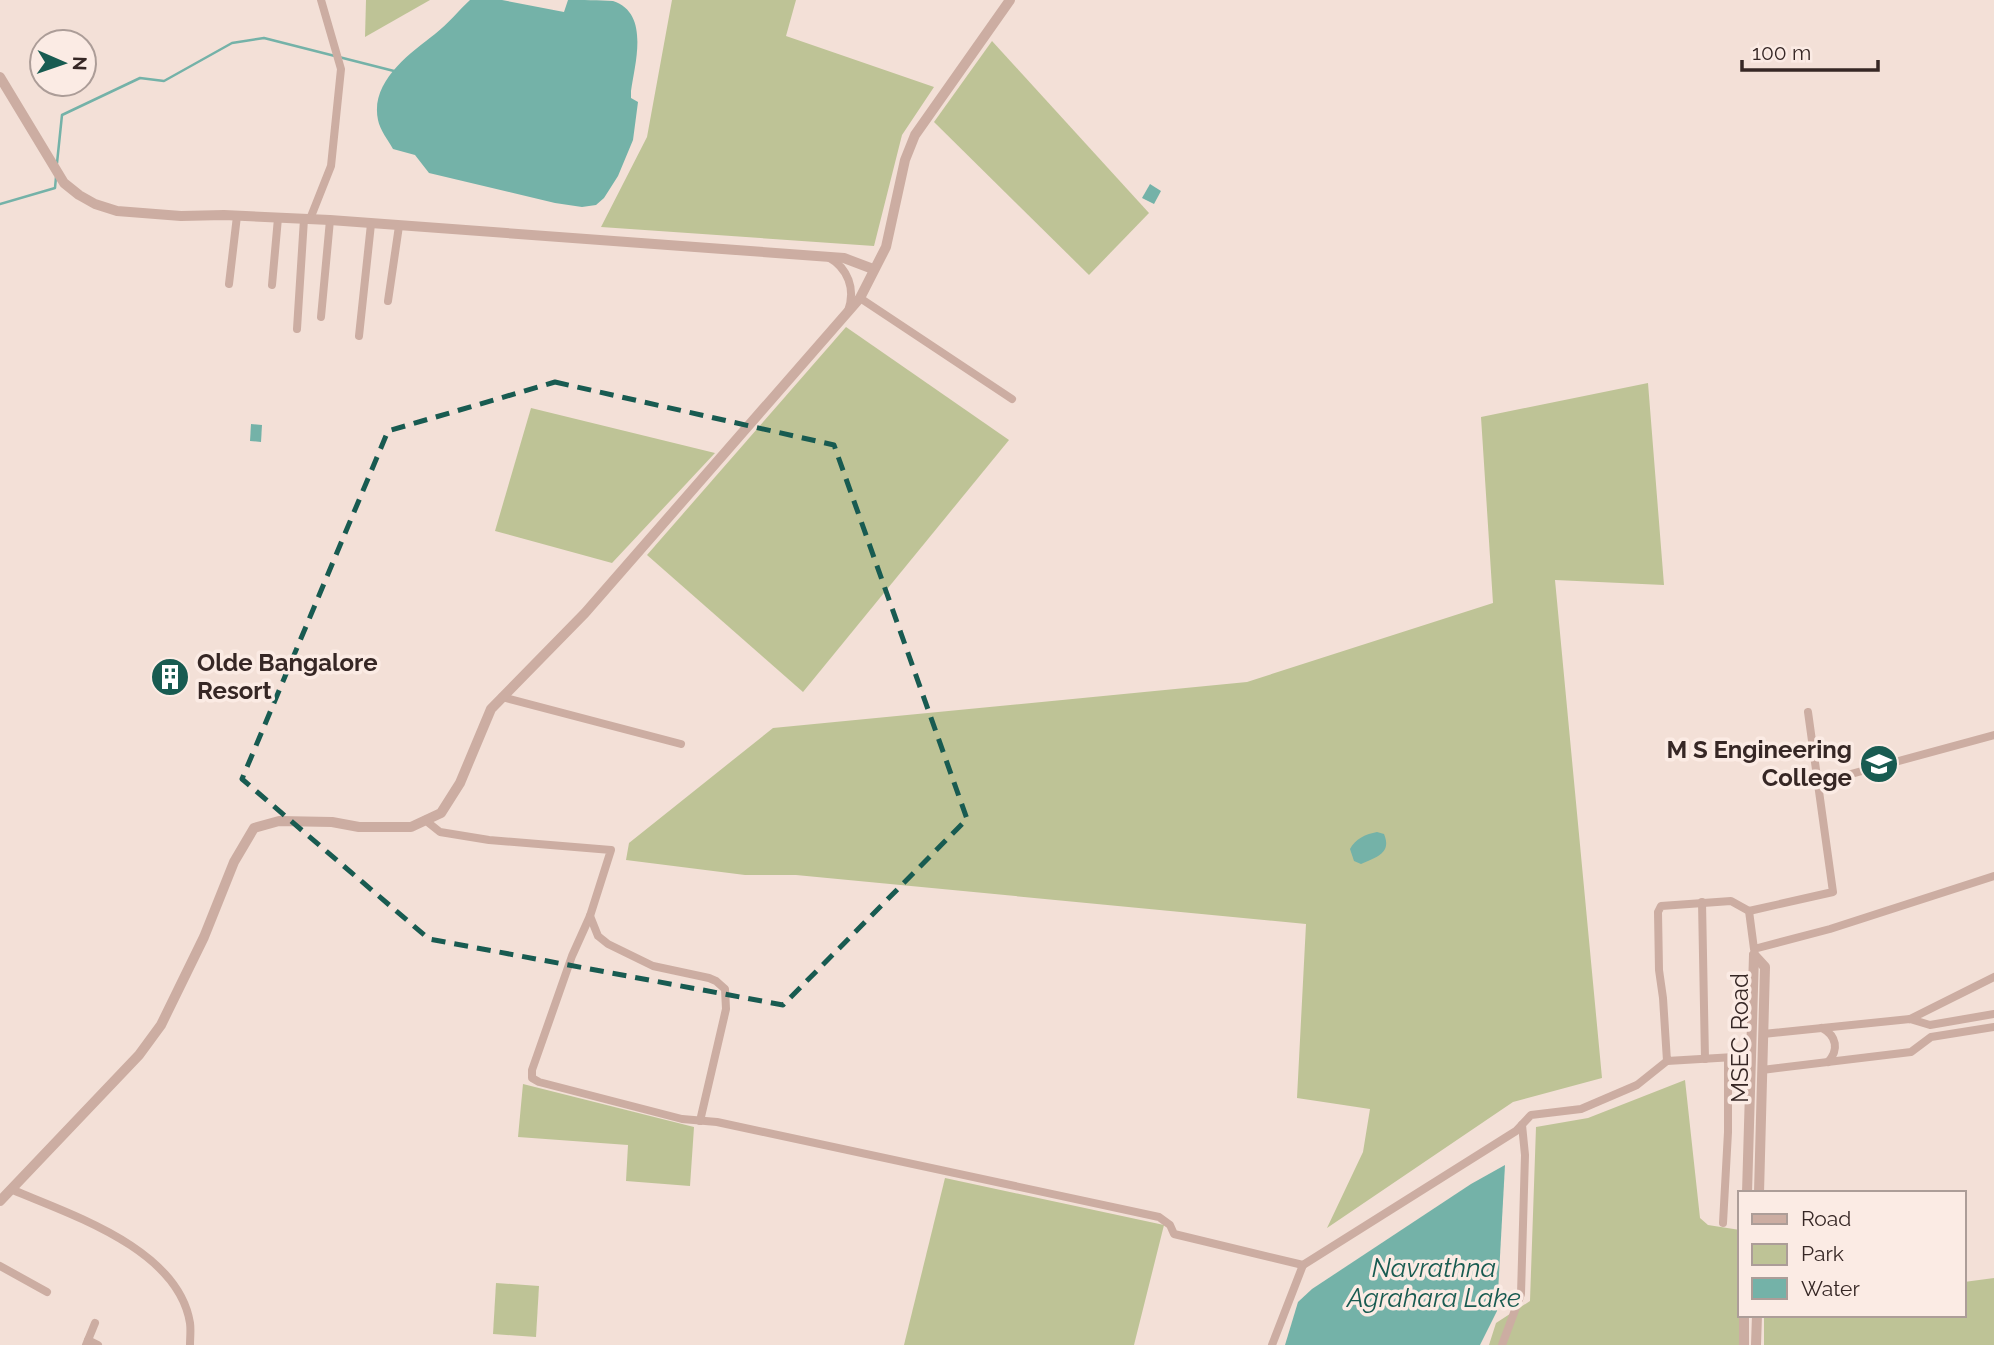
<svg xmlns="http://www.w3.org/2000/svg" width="1994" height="1345" font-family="Raleway,sans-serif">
<rect width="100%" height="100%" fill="#f3e0d7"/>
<g fill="#bec396">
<path d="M366 0H430L365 37Z"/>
<path d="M672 0H796L786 36 934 87 902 135 874 246 601 227 647 137Z"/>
<path d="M992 41 1149 213 1089 275 934 122Z"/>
<path d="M846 327 1009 440 803 692 647 555Z"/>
<path d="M1648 383 1664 585 1555 580 1602 1078 1513 1102 1327 1228 1363 1152 1370 1109 1297 1098 1306 924 796 875H745L626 860 629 843 773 728 1247 682 1493 603 1481 417Z"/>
<path d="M531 408 715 453 612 563 495 531Z"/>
<path d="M1685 1080 1700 1218 1708 1225 1740 1230 1739 1345H1489L1496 1323 1530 1301 1536 1127 1588 1118Z"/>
<path d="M523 1084 694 1127 690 1186 626 1181 628 1145 518 1137Z"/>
<path d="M945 1178 1164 1225 1134 1345H904Z"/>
<path d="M1994 1278V1345H1764V1315H1964V1282Z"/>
<path d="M496 1283 539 1286 536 1337 493 1334Z"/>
</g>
<g fill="#74b2a8">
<path d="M470 0H502L564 12 568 0C581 0 600 0 613 1 650 13 635 63 631 91V98L638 102 633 140 618 176 604 198 596 205 582 207 555 203 429 173 415 155 393 149C388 140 380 130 378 120 370 82 409 54 435 34 448 24 458 11 470 0Z"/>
<path d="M1150 184 1161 191 1154 204 1142 198Z"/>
<path d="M251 424 262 425 261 442 250 441Z"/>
<path d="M1377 832 1384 834C1392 853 1377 857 1361 864L1354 861 1350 849C1355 839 1366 834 1377 832Z"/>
<path d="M1505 1165 1497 1311 1480 1345H1285L1298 1302 1312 1289 1471 1184Z"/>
</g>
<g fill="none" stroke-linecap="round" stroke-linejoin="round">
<g stroke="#74b2a8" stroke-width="2.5">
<path d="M57 163 62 115 140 78 164 81 232 43 264 38 394 71"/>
<path d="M0 204 55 188 56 177"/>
</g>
<g stroke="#ccada2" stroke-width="8">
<path d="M310 219 331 166 341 69 321 0"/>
<path d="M828 257C848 268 856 289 848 311"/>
<path d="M229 284 237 216"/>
<path d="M272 285 278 218"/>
<path d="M860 298 1012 399"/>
<path d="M388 301 399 226"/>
<path d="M321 317 330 220"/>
<path d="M297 329 304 219"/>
<path d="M359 336 371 224"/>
<path d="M502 697 681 744"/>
<path d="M1818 783 1994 735"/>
<path d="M425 820 440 832 489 840 611 850 590 916 572 956 532 1070V1078L539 1082 682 1119 717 1122 1159 1217 1170 1225 1174 1234 1303 1265 1516 1131 1531 1115 1581 1109 1637 1085 1667 1061"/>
<path d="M1702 902 1705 1059"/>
<path d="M1749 911 1833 892 1808 712"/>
<path d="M590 916 598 936 608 944 653 966 709 978 716 981 725 989 726 1009 700 1121"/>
<path d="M1910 1019 1994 977"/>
<path d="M1822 1028C1837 1036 1839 1050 1828 1062"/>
<path d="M1763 1034 1910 1019 1930 1025 1994 1014"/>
<path d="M1751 1056 1667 1061 1663 998 1659 970 1658 912 1661 906 1731 901 1749 911 1754 949 1830 929 1994 876"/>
<path d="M1762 1070 1911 1052 1931 1037 1994 1027"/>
<path d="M13 1190C72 1215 178 1249 190 1323 191 1330 190 1338 190 1345"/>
<path d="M1723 1223 1728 1132V1058"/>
<path d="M0 1266 47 1292"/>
<path d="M88 1340 98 1345"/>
<path d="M86 1345 95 1323"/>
<path d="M1272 1345 1303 1265"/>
<path d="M1502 1345 1521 1294 1525 1155 1522 1125"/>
</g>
<g stroke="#ccada2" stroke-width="10">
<path d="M0 77 64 183 79 195 95 204 117 211 181 216 224 215 330 220 844 258 873 269"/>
<path d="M1754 955 1765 967 1759 1193"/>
<path d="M1747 1193 1754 955"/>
<path d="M0 1201 139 1055 161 1025 204 937 234 862 254 828 279 821 332 822 359 827H411L441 813 460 783 491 709 585 613 860 298 886 247 905 160 915 135 1010 0"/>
<path d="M1744 1345V1315"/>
<path d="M1756 1345 1757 1315"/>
</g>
</g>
<path fill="none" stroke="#185b51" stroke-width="5" stroke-dasharray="14 9" stroke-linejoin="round" d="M555 382 834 445 967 819 783 1005 429 939 242 779 388 431Z"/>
<defs>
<symbol id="building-disc" viewBox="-11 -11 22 22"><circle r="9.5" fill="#185b51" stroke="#fbebe4"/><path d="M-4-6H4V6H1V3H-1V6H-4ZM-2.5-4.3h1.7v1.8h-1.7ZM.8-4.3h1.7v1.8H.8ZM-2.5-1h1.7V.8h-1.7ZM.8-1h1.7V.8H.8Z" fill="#fff"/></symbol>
<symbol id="university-disc" viewBox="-11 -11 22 22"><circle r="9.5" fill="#185b51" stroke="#fbebe4"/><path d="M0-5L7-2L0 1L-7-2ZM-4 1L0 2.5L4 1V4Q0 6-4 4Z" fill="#fff"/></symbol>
</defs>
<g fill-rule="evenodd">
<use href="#building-disc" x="148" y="655" width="44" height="44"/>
<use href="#university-disc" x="1857" y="742" width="44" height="44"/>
</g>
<g text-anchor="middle" stroke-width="7" stroke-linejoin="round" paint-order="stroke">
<g font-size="24" font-weight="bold" fill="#362725" stroke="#fbebe4" text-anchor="start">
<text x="197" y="671">Olde Bangalore<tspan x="197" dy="28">Resort</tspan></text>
<text x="1852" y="758" text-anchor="end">M S Engineering<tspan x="1852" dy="28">College</tspan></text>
</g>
<g font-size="24" fill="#362725" stroke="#fbebe4">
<text transform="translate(1740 1038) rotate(-90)" y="8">MSEC Road</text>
</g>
<g font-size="26" font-style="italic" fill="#185b51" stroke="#fbebe4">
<text x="1434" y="1277">Navrathna<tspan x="1434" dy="30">Agrahara Lake</tspan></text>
</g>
</g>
<rect x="1738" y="1191" width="228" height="126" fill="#fbebe4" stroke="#ac9d98" stroke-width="2"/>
<rect x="1752" y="1214" width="35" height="10" fill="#ccada2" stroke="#ac9d98" stroke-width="2"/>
<text x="1801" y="1226" font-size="21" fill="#362725">Road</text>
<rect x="1752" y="1244" width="35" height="21" fill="#bec396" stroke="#ac9d98" stroke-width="2"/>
<text x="1801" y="1261" font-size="21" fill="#362725">Park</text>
<rect x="1752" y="1278" width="35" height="21" fill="#74b2a8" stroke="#ac9d98" stroke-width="2"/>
<text x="1801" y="1296" font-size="21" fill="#362725">Water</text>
<g transform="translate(63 63) rotate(92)"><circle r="33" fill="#fbebe4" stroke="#ac9d98" stroke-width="2"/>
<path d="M0-5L12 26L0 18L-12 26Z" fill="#185b51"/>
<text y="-10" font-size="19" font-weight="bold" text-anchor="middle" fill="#362725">N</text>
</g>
<path d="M1742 60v10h136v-10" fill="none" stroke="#362725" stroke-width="3.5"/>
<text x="1752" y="60" font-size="21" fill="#362725" stroke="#fbebe4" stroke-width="5" paint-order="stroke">100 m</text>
</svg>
